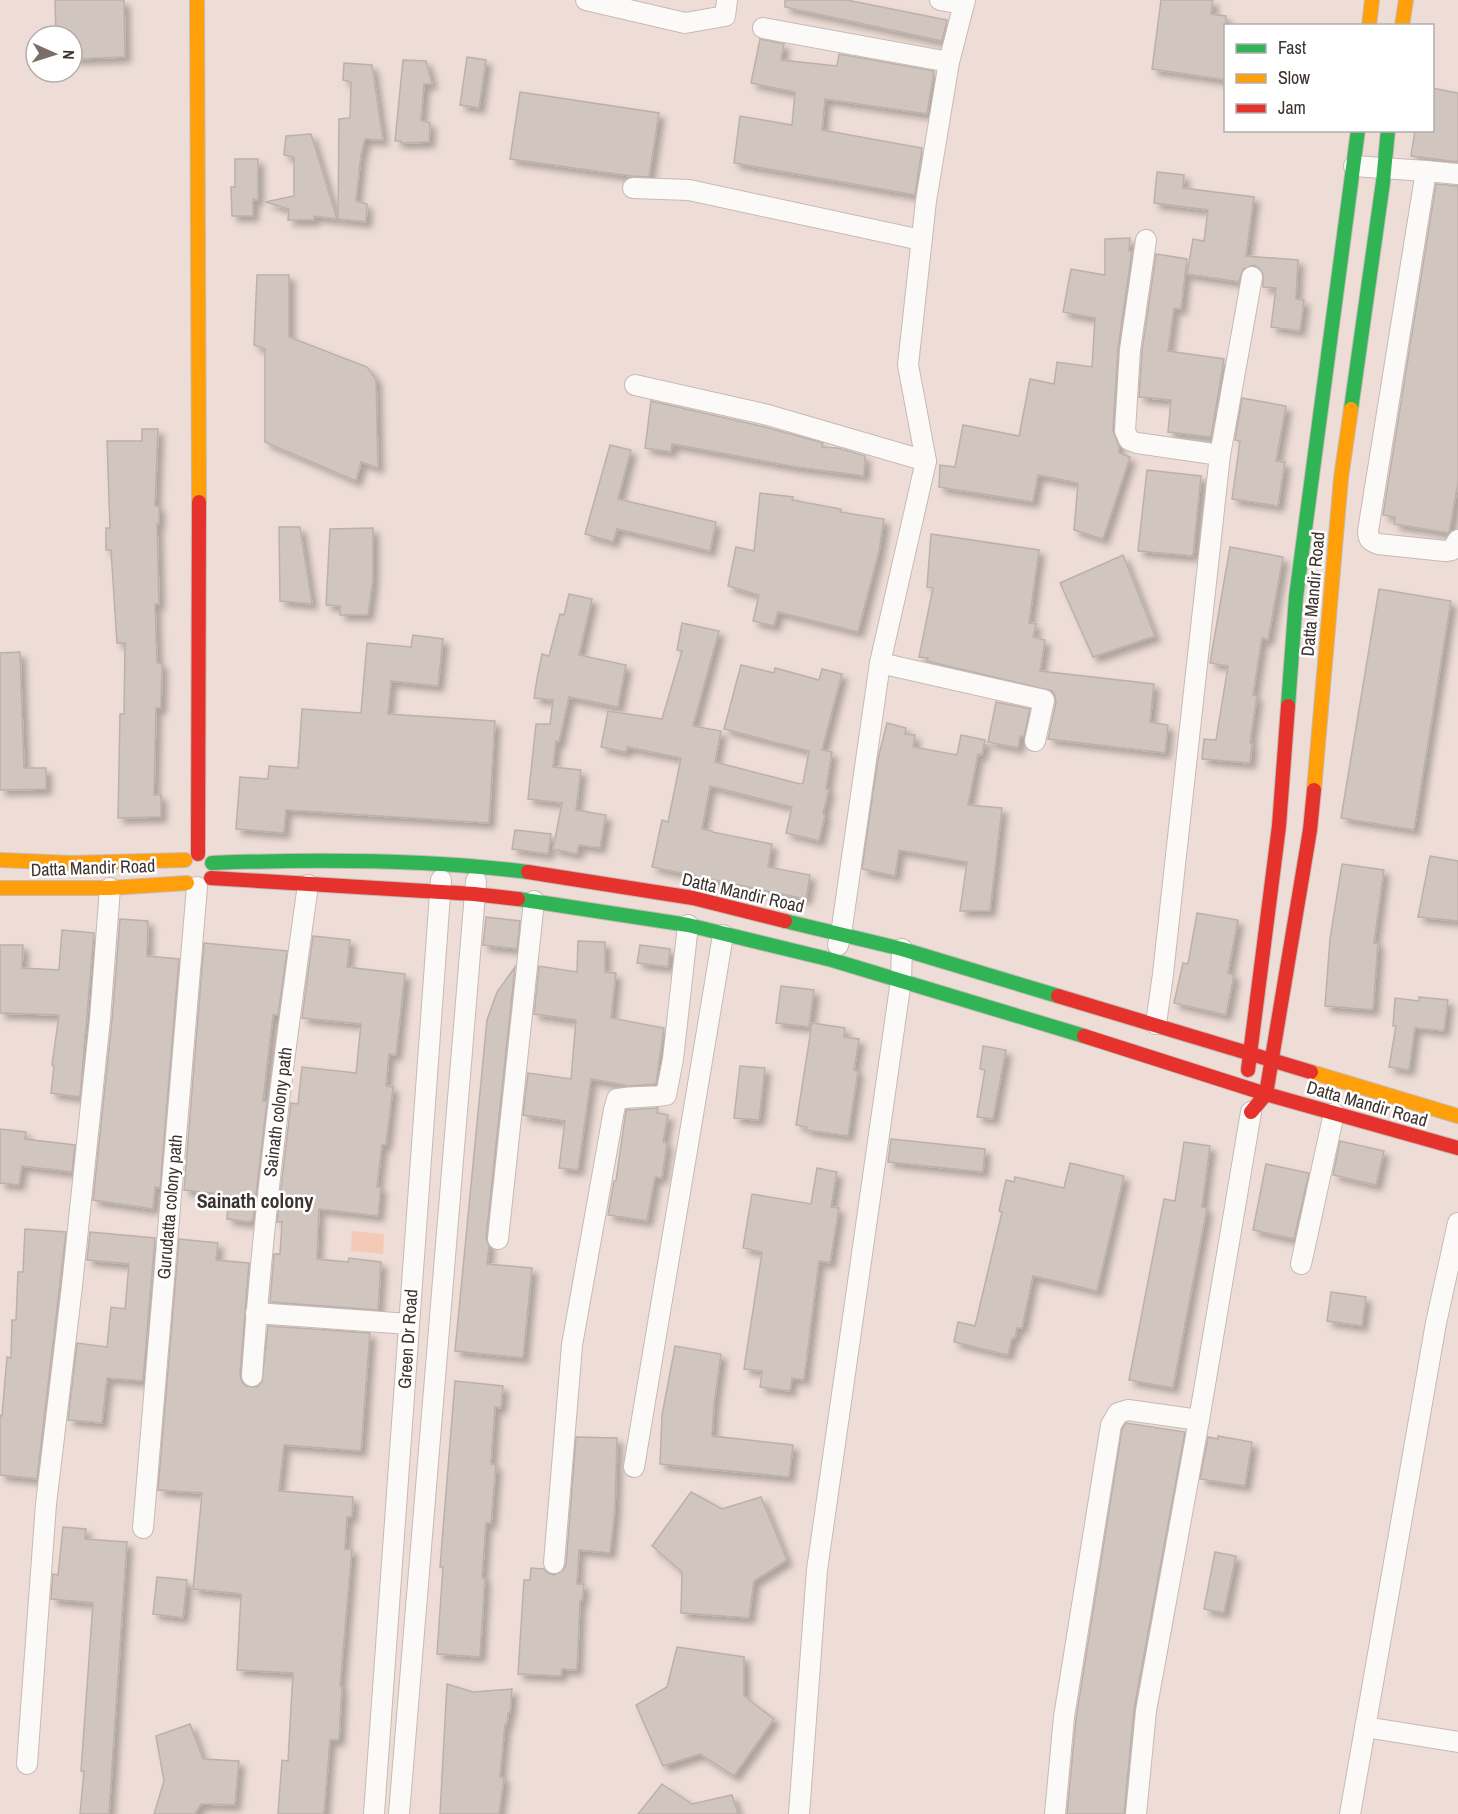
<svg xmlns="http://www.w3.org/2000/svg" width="1458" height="1814" font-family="'Archivo Narrow',sans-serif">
<defs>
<filter id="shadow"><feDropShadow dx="5.5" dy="5.5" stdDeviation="3" flood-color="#0004"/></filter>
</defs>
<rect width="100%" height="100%" fill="#edddd6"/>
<path fill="#f4c9b5" d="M352 1231 384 1234 383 1254 351 1251Z"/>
<g fill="#d1c5bf" stroke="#bdb0ab" stroke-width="1.5" filter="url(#shadow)">
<path d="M55 0H124L125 57 72 59V36H56Z"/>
<path d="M785 0H847L947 20 942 41 785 7Z"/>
<path d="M1161 0H1213L1211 14 1226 16V80L1152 69Z"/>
<path d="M760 39 784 44 781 60 837 66 839 54 934 71 927 114 825 99 822 130 922 148 915 195 734 163 740 116 792 125 795 92 751 83Z"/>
<path d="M467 57 486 60 479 108 460 105Z"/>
<path d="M403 60 426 61 432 84H424L421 120 430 123 429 142 401 143V141H395Z"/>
<path d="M344 63 372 65 383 140 365 139 361 155 356 201 367 204 366 222 338 219 339 119 350 118 351 82 343 80Z"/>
<path d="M1432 88 1458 93V162L1411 156 1415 130H1432Z"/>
<path d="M520 92 659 113 649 177 631 176 510 159Z"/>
<path d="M311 134 337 219 314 216V220H288L289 209 265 202 294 196V157L284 155 286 136Z"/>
<path d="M235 159H258V200L253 199V216H232L231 187H235Z"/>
<path d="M1157 172 1184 175 1183 188 1254 197 1246 256 1298 260 1296 299 1304 300 1300 331 1271 327 1276 288 1263 287V274L1259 268 1254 265 1243 269 1239 282 1187 274 1193 239 1204 241 1208 210 1154 203Z"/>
<path d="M1436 184 1458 186V483L1449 533 1394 524 1395 517 1383 515Z"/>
<path d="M1130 238 1129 251H1132L1118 349 1113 430 1119 447V453L1130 457 1103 539 1074 530 1078 483 1038 475 1033 502 939 487 940 465 955 467 963 425 1019 436 1030 379 1054 384 1057 362 1092 367 1095 318 1063 312 1071 269 1105 275V239Z"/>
<path d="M1156 254 1187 259 1181 309 1174 308 1168 351 1224 359 1211 437 1168 432 1171 400 1139 397 1142 351Z"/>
<path d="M257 275H289V337L367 367 376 379 378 468 361 462 356 481 265 442V349L254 345Z"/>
<path d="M1242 398 1286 406 1276 461 1285 462 1278 506 1232 499 1240 441 1235 440Z"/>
<path d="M651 401 765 427 823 443 822 447 838 448 865 456 864 476 796 467 672 444 671 452 645 448Z"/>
<path d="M142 429H158L155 506H159V524H157L159 604H155L157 663H162L161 708H156L154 795H161V817L118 818 120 714H124L125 643H117L111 550H106V528H110L107 441H142Z"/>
<path d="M610 445 631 450 618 499 716 522 710 551 617 529 613 542 585 534Z"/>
<path d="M1147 470 1201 476 1193 556 1138 551Z"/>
<path d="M760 493 793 497 792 500 841 509 840 512 884 519 879 551 858 632 778 612 774 626 753 621 759 595 728 586 736 547 754 551Z"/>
<path d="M279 527H300L312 604 280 601Z"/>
<path d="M373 528V579L368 615H340V606L326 605 330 529Z"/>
<path d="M931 534 1039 550 1029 623 1036 624 1033 637 1045 640 1040 671 1154 684 1150 722 1168 725 1165 753 1048 739 1056 702 1055 696 1052 691 927 661 928 658 919 657 933 588 927 587Z"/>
<path d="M1230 547 1283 557 1268 640 1262 638 1253 695 1257 696 1250 743H1252L1250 763 1202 759 1204 739 1216 740 1228 666 1210 663Z"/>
<path d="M1123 555 1155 636 1093 657 1060 583Z"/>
<path d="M1379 589 1451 601 1414 830 1341 818Z"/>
<path d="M569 594 592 599 579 655 626 665 618 707 569 697 559 742 556 741 553 767 581 770 576 810 606 815 600 848 579 845 577 854 553 849 562 803 528 799 536 724H550L553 700 534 698 537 679 542 654 549 656 560 614 564 615Z"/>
<path d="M682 623 719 631 693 726 721 731 715 762 800 784 803 783 809 751 724 729 741 665 774 673 775 668 819 680 822 669 842 674 822 750 832 752 826 789H829L823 814 825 815 819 841 786 833 792 807 710 786 702 829 712 831V832L772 844 768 867 810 875 806 899 652 867 662 820 668 822 681 758 627 747 626 752 601 747 608 711 662 719 682 651 677 650Z"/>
<path d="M413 635 443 639 438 686 391 681 388 714 495 721 489 823 286 810 284 833 236 829 240 777 268 779 269 766 298 768 302 709 361 713 367 643 411 647Z"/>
<path d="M20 652 24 768H46V789L0 790V653Z"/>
<path d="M996 702 1030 709 1024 737 1020 736 1018 748 988 742Z"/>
<path d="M887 723 906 728 905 734 915 735 913 747 957 755 961 735 985 740 982 755 978 754 968 805 1002 808 990 911H960L967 862 899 850 895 876 862 869 878 759Z"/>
<path d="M515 830 551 834 548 854 512 849Z"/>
<path d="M1430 856 1458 861V921L1418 917Z"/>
<path d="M1342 864 1384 870 1374 943H1378L1373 1010 1325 1006 1330 939Z"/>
<path d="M1197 913 1238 920 1228 973 1234 975 1226 1015 1174 1003 1183 963 1188 964Z"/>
<path d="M486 917 520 921 517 949 483 945Z"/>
<path d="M120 919 148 921 147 956 179 959 160 1188 155 1187 153 1209 93 1200 112 1020Z"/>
<path d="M62 930 94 933 80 1097 51 1093 54 1066 52 1065 59 1015 0 1013V945H23L22 968 59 970Z"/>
<path d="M313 936 350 940 347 967 405 974 396 1055 389 1054 386 1086 393 1087 386 1145H382L377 1187H381L378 1216 319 1209 317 1259 348 1262 349 1258 381 1262 378 1310 270 1302 274 1254H280L282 1222H277L291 1103 298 1104 302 1067 356 1073 361 1024 302 1018Z"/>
<path d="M578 941 605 942V972L616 973 611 1018 664 1028 656 1084 629 1086 591 1079 578 1170 559 1168 565 1121 523 1115 528 1073 571 1079 576 1020 534 1014 539 966 577 972Z"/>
<path d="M204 943 287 951 278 1015H273L263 1101H267L253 1220 249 1222 227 1219 229 1195 184 1190Z"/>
<path d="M640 945 670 949 668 967 637 963Z"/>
<path d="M515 967 486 1238 489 1246 487 1264 532 1268 523 1358 455 1351 487 1020 497 992Z"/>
<path d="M781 986 814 990 809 1027 776 1023Z"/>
<path d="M1419 997 1448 1000 1444 1031 1415 1028 1409 1070 1389 1067 1396 1026H1393L1395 998 1419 1001Z"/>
<path d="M812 1023 845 1028 844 1037 859 1039 854 1070 858 1071 848 1136 806 1130 807 1127 796 1125Z"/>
<path d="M983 1046 1006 1050 993 1119 977 1117 985 1070 980 1069Z"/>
<path d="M740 1066 765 1068 759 1120 734 1118Z"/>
<path d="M658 1108 657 1113 668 1115 663 1142 667 1143 662 1178 655 1177 647 1221 608 1215 614 1181H616L626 1110Z"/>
<path d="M0 1129 26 1132 25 1139 75 1145 72 1172 22 1166 19 1185 0 1183Z"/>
<path d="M891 1139 985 1149 983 1172 888 1162Z"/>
<path d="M1340 1141 1384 1151 1376 1185 1333 1175Z"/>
<path d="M1184 1142 1210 1146 1202 1207 1207 1208 1173 1388 1129 1380 1164 1199 1175 1201Z"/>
<path d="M1070 1163 1124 1176 1097 1291 1033 1276 1022 1328H1017L1015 1338H1012L1008 1355 954 1342 958 1322 975 1326 1002 1212 999 1211 1006 1180 1014 1182 1015 1177 1064 1188Z"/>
<path d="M1266 1164 1309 1173 1294 1239 1253 1230Z"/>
<path d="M817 1168 837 1172 831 1207 839 1208 830 1263 819 1261 804 1380 792 1378 790 1391 760 1387 762 1371 744 1369 762 1252 743 1248 752 1194 811 1204Z"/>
<path d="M25 1229 66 1232 37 1479 0 1475V1415L2 1416 7 1357 11 1358 12 1320H16L18 1272H23Z"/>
<path d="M90 1232 155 1238 143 1381 107 1378 102 1423 68 1420 77 1343 107 1347 111 1307 125 1309 129 1264 87 1260Z"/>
<path d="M179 1239 218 1243 216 1260 249 1263 240 1375 242 1382 246 1386 257 1387 262 1382 268 1326 370 1333 361 1451 284 1445 279 1491 353 1497 352 1517H347L345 1549H352L340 1686H342L339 1740H330L324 1814H278L282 1760 288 1761 293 1673 237 1670 241 1594 193 1589 202 1493 158 1490Z"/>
<path d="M1331 1292 1366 1297 1362 1326 1327 1321Z"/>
<path d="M675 1346 721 1354 714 1404 712 1436 793 1445 789 1477 660 1464 662 1415Z"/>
<path d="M455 1381 503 1386 501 1408 495 1407 491 1464 496 1465 491 1523H486L482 1578H485L480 1657 437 1654 443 1567H440Z"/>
<path d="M1126 1423 1185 1432 1134 1709 1124 1814H1067L1076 1719 1122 1429Z"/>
<path d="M1218 1436 1252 1442 1245 1486 1200 1479 1208 1437 1218 1439Z"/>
<path d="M576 1437 617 1438 615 1509 610 1553 579 1550 577 1584H584L582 1601H580L577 1670 562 1669 561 1676 518 1674 524 1580H530L531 1568 544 1569 548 1573 554 1575 563 1570 566 1565Z"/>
<path d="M691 1492 722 1509 761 1497 787 1560 754 1581 749 1618 681 1613 682 1572 652 1546Z"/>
<path d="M63 1527 86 1529 85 1539 127 1542 109 1814H80L84 1771H81L93 1603 51 1599 53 1574 58 1575Z"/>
<path d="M1215 1552 1236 1556 1224 1613 1204 1609Z"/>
<path d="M157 1577 187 1580 183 1618 153 1614Z"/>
<path d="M677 1647 744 1657V1696L774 1719 734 1776 700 1754 663 1766 636 1705 667 1687Z"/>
<path d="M447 1684 473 1692 512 1689 510 1713H508L507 1724H505L500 1777 504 1778 499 1814H440Z"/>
<path d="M190 1724 203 1759 239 1761 235 1805 201 1804 195 1814H154L164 1781 156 1736Z"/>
<path d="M662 1784 692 1804 732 1795 738 1814H638Z"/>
</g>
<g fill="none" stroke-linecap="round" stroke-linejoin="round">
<defs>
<g id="street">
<path d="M586 0 685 23 725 16 727 0"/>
<path d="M940 0 963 4"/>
<path d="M763 28 949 62"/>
<path d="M1354 166 1426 171"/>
<path d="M1458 174 1426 171 1368 531C1368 539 1370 541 1378 544L1445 551 1452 550 1458 540"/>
<path d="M633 188 689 190 921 240"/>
<path d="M1146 240 1130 350 1125 431 1129 440 1137 443 1220 455"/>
<path d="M635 385 768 415 926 461"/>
<path d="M880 663 1044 700 1035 741"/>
<path d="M838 945 841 934 880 663 926 461 908 365 926 201 949 62 965 0"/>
<path d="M1156 1024 1163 974 1220 455 1252 277"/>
<path d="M498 1239 534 901"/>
<path d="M1301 1264 1334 1113"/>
<path d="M256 1313 409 1324"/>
<path d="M252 1376C263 1212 285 1048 308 885"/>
<path d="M634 1467 723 935"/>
<path d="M143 1528 197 887"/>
<path d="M554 1563 572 1345 614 1110 617 1099C634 1096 649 1098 666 1095L673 1059 688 925"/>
<path d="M1365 1727 1458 1742"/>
<path d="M27 1764 46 1504 72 1286 100 1019 110 888"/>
<path d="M374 1814 441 880"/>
<path d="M399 1814 476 881"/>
<path d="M799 1814 817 1570 901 980 902 949"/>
<path d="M1055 1814 1064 1717 1111 1425 1118 1413 1128 1410 1199 1420"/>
<path d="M1136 1814 1146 1711 1199 1420 1251 1112"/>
<path d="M1350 1814 1436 1323 1458 1223"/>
</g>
<g id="fast">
<path d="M1351 409 1383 182 1388 130"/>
<path d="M1288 706 1296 597 1358 130"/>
<path d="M212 863C316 859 425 859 528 872"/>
<path d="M518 899 688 925 832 960 1084 1036"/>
<path d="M785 921 902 949 1058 996"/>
</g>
<g id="slow">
<path d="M197 0 199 502"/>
<path d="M1369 26 1372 0"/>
<path d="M1402 26 1406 0"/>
<path d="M1314 790 1341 478 1351 409"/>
<path d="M0 860 72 863 185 860"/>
<path d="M0 888H110L187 883"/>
<path d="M1311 1072 1458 1116"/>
</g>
<g id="jam">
<path d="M198 854 199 502"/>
<path d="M528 872 693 898 785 921"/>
<path d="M211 878 474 894 518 899"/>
<path d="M1058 996 1311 1072"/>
<path d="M1084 1036 1266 1094 1458 1148"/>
<path d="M1248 1070 1279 826 1288 706"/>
<path d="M1251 1112 1266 1094 1310 830 1314 790"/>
</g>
</defs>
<use href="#street" stroke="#c7bab4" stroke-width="22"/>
<use href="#fast" stroke="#c7bab4" stroke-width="16"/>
<use href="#slow" stroke="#c7bab4" stroke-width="16"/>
<use href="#jam" stroke="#c7bab4" stroke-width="16"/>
<use href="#street" stroke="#fcfaf9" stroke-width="20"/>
<use href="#fast" stroke="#30b455" stroke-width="14"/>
<use href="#slow" stroke="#ff9f0a" stroke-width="14"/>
<use href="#jam" stroke="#e5322d" stroke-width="14"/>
</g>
<g text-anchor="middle" stroke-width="5" stroke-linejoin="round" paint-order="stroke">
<g font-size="18" fill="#3e332e" stroke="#fff">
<text transform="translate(1313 594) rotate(-85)" y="6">Datta Mandir Road</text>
<text transform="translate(93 868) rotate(-2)" y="6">Datta Mandir Road</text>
<text transform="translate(743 893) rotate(13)" y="6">Datta Mandir Road</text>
<text transform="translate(1367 1104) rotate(16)" y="6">Datta Mandir Road</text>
<text transform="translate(278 1112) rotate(-83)" y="6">Sainath colony path</text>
<text transform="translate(170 1207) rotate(-85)" y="6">Gurudatta colony path</text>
<text transform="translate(408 1339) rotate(-86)" y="6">Green Dr Road</text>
</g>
<g font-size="20" font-weight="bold" fill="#3e332e" stroke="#fff">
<text x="255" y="1208">Sainath colony</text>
</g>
</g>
<rect x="1224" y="24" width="210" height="108" fill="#ffffff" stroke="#b2adab" stroke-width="1.5"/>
<rect x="1236" y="44" width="30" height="9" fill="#30b455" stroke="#b2adab" stroke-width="1.5"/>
<text x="1278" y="54" font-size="18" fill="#3e332e">Fast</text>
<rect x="1236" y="74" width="30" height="9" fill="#ff9f0a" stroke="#b2adab" stroke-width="1.5"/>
<text x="1278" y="84" font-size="18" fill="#3e332e">Slow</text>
<rect x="1236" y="104" width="30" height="9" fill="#e5322d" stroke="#b2adab" stroke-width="1.5"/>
<text x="1278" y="114" font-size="18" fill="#3e332e">Jam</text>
<g transform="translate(54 54) rotate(93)"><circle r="28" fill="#ffffff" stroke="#b2adab" stroke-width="1.5"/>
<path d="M0-4.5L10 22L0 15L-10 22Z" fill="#7b6e69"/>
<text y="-9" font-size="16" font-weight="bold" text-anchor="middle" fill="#3e332e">N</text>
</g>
</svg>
